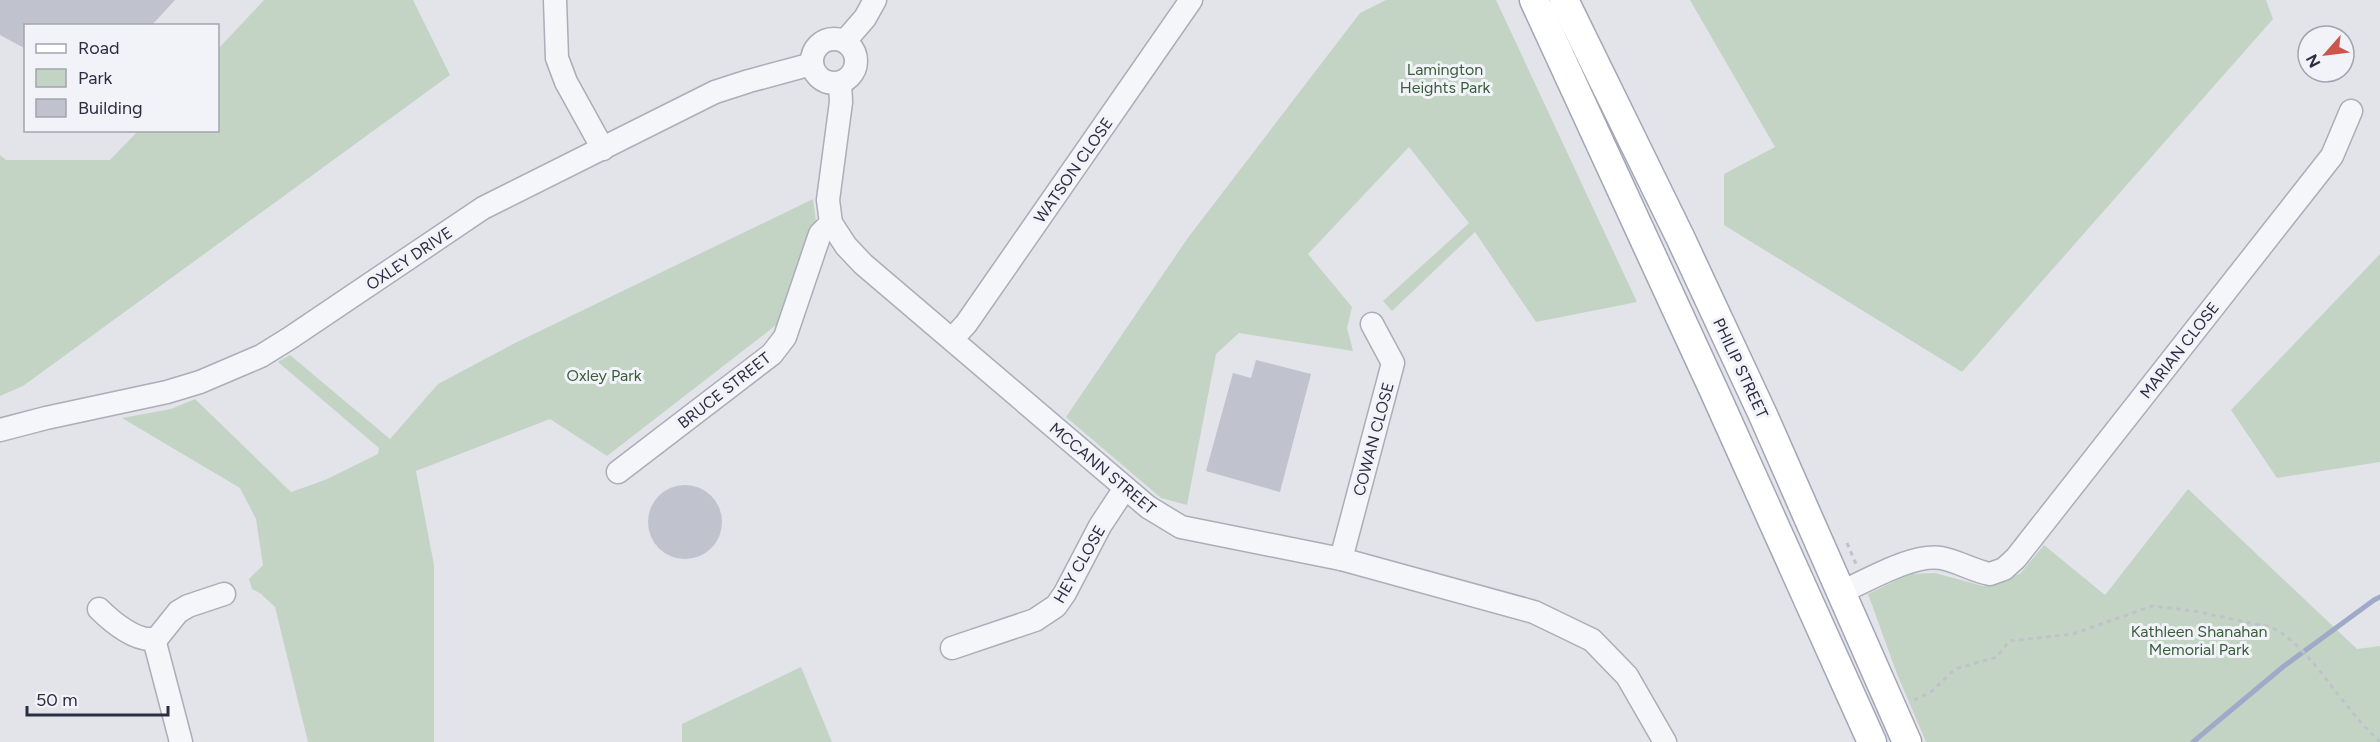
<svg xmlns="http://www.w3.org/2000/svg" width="2380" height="742" font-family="Figtree,sans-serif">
<rect width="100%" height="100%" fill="#e2e4ea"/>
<g fill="#c4d4c4">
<path d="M264 0H413L450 75 23 386 0 396V155L6 160H110L138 131 218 130V49Z"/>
<path d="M1386 0H1496L1637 302 1536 322 1475 232 1392 311 1383 301 1469 223 1409 147 1308 254 1352 307 1347 328 1353 351 1239 333 1216 354 1187 505 1161 498 1066 417 1187 239 1360 13Z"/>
<path d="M1690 0H2266L2273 19 1962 372 1724 225V174L1775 147Z"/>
<path d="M813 199 817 229 793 312 607 456 550 419 416 471 434 565V742H308L275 607 261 594 252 589 249 579 263 565 256 519 240 488 122 418 171 409 195 399 291 492 325 480 378 454 379 448 278 362 290 355 390 439 438 384 515 343Z"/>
<path d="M2380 254V462L2277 478 2231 410Z"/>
<path d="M2188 489 2357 649 2380 646V742H1926L1897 674 1868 594 1909 574 1935 573 1983 586 2020 574 2044 545 2105 595Z"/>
<path d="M801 667 832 742H682V724Z"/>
</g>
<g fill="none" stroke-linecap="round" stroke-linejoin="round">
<path stroke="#9faac9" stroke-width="5" d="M2193 742 2284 666 2374 600 2380 597"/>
</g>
<g fill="#c0c2cd">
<path d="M0 0H175L151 26H26V49L0 35Z"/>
<path d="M1256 360 1311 374 1280 492 1206 471 1233 373 1251 378Z"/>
<circle cx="685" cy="522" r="37"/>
</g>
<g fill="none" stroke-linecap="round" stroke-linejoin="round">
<defs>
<g id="minor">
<path d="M555 0 557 58 566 82 603 149"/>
<circle cx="834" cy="61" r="22"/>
<path d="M845 41 865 18 875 0"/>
<path d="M840 83 841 102 828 200 831 223 846 246 863 264 1148 507 1181 527 1341 559 1534 612 1592 640 1627 676 1665 742"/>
<path d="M953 338 966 324 1191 0"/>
<path d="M0 430 46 418 167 392 200 382 261 356 290 338 483 208 715 92 749 81 812 64"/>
<path d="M618 472 772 354 785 337 820 234 831 223"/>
<path d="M1341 559 1393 363 1372 324"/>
<path d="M1841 592C1867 581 1913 553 1941 558 1958 561 1973 571 1990 574L2004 569 2016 558 2332 156 2351 111"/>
<path d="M99 609C111 621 140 646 158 637L178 612 188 606 224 594"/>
<path d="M154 639 181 742"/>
<path d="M952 648 1035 620 1056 606 1065 593 1100 526 1125 488"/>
</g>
<g id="major">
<path d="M1534 0 1715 393 1872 742"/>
<path d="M1564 0 1680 237 1763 415 1907 742"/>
</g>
</defs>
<use href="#minor" stroke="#abadb8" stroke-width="25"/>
<use href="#major" stroke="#a2a5b6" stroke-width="31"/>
<g stroke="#c0c2c9" stroke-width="3" stroke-dasharray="4.5 4.5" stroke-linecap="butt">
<path d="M1847 543 1856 564"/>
<path d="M1914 700 1931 692 1955 669 1997 657 2009 641 2073 634 2152 606 2194 611 2270 627C2299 638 2328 683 2348 707 2358 720 2369 731 2380 742"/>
</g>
<use href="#minor" stroke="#f5f6f9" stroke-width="22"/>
<use href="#major" stroke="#fff" stroke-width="28"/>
</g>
<g text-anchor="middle" stroke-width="6" stroke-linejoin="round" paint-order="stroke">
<g font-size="16" fill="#395d3a" stroke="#f2f3f8">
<text x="1445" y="75">Lamington<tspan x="1445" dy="18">Heights Park</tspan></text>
<text x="604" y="381">Oxley Park</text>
<text x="2199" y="637">Kathleen Shanahan<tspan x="2199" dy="18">Memorial Park</tspan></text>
</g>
<g font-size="16" fill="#2b2e42" stroke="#f2f3f8">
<text transform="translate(1073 170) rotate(-55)" y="6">WATSON CLOSE</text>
<text transform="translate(409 258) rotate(-34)" y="6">OXLEY DRIVE</text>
<text transform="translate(2179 350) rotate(-52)" y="6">MARIAN CLOSE</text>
<text transform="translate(1741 368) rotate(65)" y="6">PHILIP STREET</text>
<text transform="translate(724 390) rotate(-38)" y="6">BRUCE STREET</text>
<text transform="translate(1373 439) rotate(-75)" y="6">COWAN CLOSE</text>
<text transform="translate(1103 468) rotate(40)" y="6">MCCANN STREET</text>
<text transform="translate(1079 564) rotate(-60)" y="6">HEY CLOSE</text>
</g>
</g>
<rect x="24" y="24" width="195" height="108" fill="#f2f3f8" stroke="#a2a4af" stroke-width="1.5"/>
<rect x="36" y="44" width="30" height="9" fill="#ffffff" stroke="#a2a4af" stroke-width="1.5"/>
<text x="78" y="54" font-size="18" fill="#2b2e42">Road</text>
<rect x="36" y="69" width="30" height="18" fill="#c4d4c4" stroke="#a2a4af" stroke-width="1.5"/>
<text x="78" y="84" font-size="18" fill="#2b2e42">Park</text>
<rect x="36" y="99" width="30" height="18" fill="#c0c2cd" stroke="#a2a4af" stroke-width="1.5"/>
<text x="78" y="114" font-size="18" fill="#2b2e42">Building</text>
<g transform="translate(2326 54) rotate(242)"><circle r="28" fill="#f2f3f8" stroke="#a2a4af" stroke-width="1.5"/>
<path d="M0-4.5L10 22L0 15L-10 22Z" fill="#cb564c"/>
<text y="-9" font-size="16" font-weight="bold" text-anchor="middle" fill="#2b2e42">N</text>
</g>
<path d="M27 706v9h141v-9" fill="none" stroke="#2b2e42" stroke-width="3"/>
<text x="36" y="706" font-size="18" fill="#2b2e42" stroke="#f2f3f8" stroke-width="4.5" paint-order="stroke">50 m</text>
</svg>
